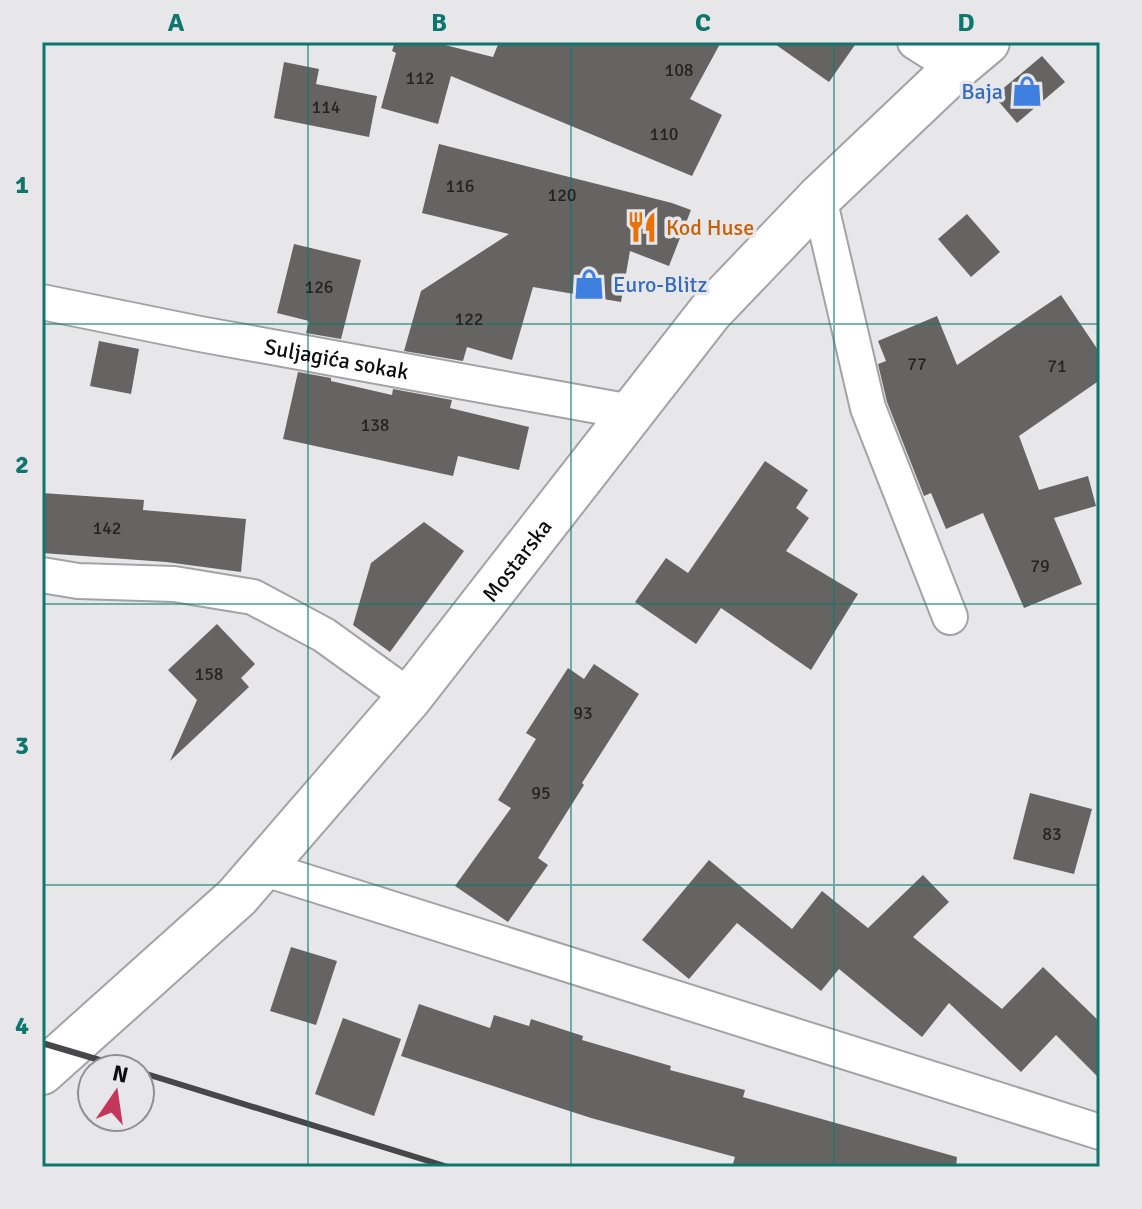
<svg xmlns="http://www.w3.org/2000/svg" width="1142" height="1209" font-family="Signika,sans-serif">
<rect width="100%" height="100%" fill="#e7e7ea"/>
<g fill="#666463">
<path d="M395 42H433L493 57 499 42H721L690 99 722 115 692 176 451 76 438 124 381 108 396 53 392 51Z"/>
<path d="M772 42H857L829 82Z"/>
<path d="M1042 56 1065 82 1017 123 994 96Z"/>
<path d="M284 62 319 69 316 84 377 96 369 137 274 118Z"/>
<path d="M439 144 672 203 691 210 669 266 630 251 621 302 533 287 512 360 467 347 463 361 404 351 421 291 509 234 422 213Z"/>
<path d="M967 214 1000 252 971 277 938 239Z"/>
<path d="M294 244 361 260 341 339 306 333 309 321 277 313Z"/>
<path d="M1061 295 1100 353V380L1019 436 1039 490 1088 476 1096 506 1054 518 1082 584 1024 608 983 513 946 529 931 493 924 496 887 402 878 364 886 361 878 341 937 316 957 365Z"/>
<path d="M99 341 139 349 131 394 90 386Z"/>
<path d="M298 372 331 378V381L392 395 393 389 452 400 450 408 529 427 519 470 458 456 453 476 283 439Z"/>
<path d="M765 461 808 490 796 508 809 518 786 551 858 594 811 670 721 608 696 644 635 602 666 558 688 573Z"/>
<path d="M42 493 144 500 143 510 246 519 241 572 166 562 42 553Z"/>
<path d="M424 522 464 551 390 652 353 625 371 563Z"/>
<path d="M217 624 255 664 241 678 249 687 170 761 197 700 168 670Z"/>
<path d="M594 664 639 694 582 783 584 785 538 858 548 865 508 922 455 886 511 808 498 800 536 739 526 733 568 668 584 679Z"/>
<path d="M1030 793 1092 809 1074 874 1013 859Z"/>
<path d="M709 860 792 929 822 891 868 928 923 875 949 902 913 937 1002 1009 1043 967 1100 1022V1079L1056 1035 1021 1072 949 1003 922 1037 839 969 821 991 737 923 689 979 642 940Z"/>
<path d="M291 947 337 961 316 1025 270 1011Z"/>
<path d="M419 1004 490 1028 494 1015 529 1026 531 1019 583 1036 582 1040 671 1066 670 1070 745 1090 743 1097 957 1157 956 1167H732L735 1157 591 1118 401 1056Z"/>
<path d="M343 1018 401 1039 374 1116 315 1094Z"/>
</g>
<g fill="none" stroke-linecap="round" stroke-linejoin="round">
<defs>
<g id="minor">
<path d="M915 42 956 68"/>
<path d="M819 198 868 408 950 617"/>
<path id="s1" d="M42 302 200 334 631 412"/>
<path d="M42 575 78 581 174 584 253 597 324 635 410 697"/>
<path d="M262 868 1100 1132"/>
</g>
<g id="secondary">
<path id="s2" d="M42 1072 237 897 410 697 710 312 819 198 956 68 987 42"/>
</g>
</defs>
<use href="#minor" stroke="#a3a3a5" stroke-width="38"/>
<use href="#secondary" stroke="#a3a3a5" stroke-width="48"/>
<use href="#minor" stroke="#fff" stroke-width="34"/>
<use href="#secondary" stroke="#fff" stroke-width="44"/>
<g stroke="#474749" stroke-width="6">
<path d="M42 1043 130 1069"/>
<path d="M140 1072 448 1167"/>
</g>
</g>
<path fill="none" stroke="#0f766e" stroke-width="2" stroke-opacity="0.55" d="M308 42V1167M571 42V1167M834 42V1167M42 324H1100M42 604H1100M42 885H1100"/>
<defs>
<symbol id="shop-bare" viewBox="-9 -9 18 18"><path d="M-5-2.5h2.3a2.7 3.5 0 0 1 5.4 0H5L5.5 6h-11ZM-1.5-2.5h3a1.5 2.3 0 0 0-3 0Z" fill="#3f7fe0" stroke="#e7e7ea" stroke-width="2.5" paint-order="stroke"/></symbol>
<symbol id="restaurant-bare" viewBox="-9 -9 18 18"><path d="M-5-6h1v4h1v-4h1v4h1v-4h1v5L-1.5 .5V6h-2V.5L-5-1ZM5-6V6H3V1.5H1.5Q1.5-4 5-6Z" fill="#e8710a" stroke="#e7e7ea" stroke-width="2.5" paint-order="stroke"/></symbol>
</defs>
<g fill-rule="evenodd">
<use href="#shop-bare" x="1005" y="69" width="44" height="44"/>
<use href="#restaurant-bare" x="620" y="205" width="44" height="44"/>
<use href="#shop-bare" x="567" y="262" width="44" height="44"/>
</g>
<g text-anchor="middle" stroke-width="7" stroke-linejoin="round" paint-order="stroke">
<g font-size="18" fill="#232323">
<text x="679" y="76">108</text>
<text x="420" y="84">112</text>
<text x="326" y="113">114</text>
<text x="664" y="140">110</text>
<text x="460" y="192">116</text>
<text x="562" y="201">120</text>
<text x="319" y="293">126</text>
<text x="469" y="325">122</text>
<text x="917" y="370">77</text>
<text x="1057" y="372">71</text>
<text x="375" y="431">138</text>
<text x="107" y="534">142</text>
<text x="1040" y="572">79</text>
<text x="209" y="680">158</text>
<text x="583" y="719">93</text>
<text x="541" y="799">95</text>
<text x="1052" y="840">83</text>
</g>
<g font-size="22" fill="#366cbe" stroke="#e7e7ea" text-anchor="end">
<text x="1003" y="99">Baja</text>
<text x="613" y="292" text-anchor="start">Euro-Blitz</text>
</g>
<g font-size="22" fill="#c56008" stroke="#e7e7ea" text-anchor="start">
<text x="666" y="235">Kod Huse</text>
</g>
<g font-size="22" fill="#0d0d0e" stroke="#e7e7ea">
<text dy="8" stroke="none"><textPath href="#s1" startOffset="300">Suljagića sokak</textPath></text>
<text dy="8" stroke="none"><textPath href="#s2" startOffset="700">Mostarska</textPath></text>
</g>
</g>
<rect width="1142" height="1209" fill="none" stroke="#e7e7ea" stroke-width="88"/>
<g transform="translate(116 1093) rotate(13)"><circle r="38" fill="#e7e7ea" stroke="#909092" stroke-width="2"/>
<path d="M0-6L14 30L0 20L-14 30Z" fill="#c5365d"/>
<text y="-12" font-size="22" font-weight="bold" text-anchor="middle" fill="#0d0d0e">N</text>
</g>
<rect x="44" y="44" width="1054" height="1121" fill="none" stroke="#0f766e" stroke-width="3"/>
<g font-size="26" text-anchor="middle" font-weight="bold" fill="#0f766e">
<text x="176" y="31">A</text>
<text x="439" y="31">B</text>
<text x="703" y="31">C</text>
<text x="966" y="31">D</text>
<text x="22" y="193">1</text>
<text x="22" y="473">2</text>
<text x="22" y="754">3</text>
<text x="22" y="1034">4</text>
</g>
</svg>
